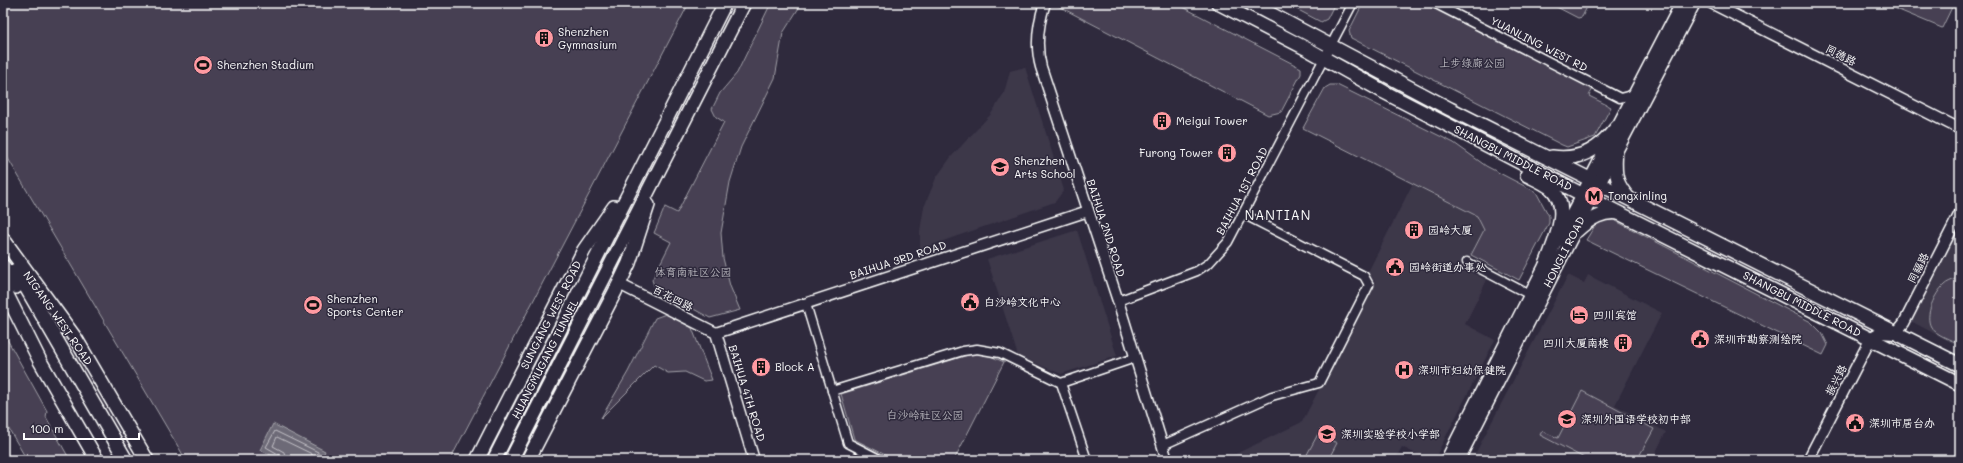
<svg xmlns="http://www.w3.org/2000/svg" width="1963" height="463" font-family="Mali,'LXGW WenKai TC',sans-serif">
<rect width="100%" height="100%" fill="#2f2a3d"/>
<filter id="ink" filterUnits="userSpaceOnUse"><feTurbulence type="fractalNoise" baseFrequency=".025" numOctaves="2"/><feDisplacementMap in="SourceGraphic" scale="8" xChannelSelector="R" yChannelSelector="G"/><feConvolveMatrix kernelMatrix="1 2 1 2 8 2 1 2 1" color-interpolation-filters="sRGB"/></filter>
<g filter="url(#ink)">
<g fill="#3c3749">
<path d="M1025 67 1064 190 1055 202 920 249V231L924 207 936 178 951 157 991 114 1004 93 1010 71Z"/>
<path d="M1413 183 1477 216 1484 230 1464 269 1487 280 1465 324 1495 340 1434 460H1428L1402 447 1395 460H1223L1302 422 1375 282 1368 272Z"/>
<path d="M1960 211V347L1905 318Z"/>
<path d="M1077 230 1117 356 1061 374 1018 356 987 259Z"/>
<path d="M1568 275 1584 283 1588 275 1662 313 1615 405 1666 432 1652 460H1472Z"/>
</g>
<g fill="#464152" stroke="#a2a0a8">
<path d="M3 3H689L450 460H186L3 150Z"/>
<path d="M771 3H802L783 33 775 78 741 147 730 182 721 233 723 258 730 286 740 310 710 318 655 288 652 280 671 242 654 233 665 207 677 213 724 122 716 117 712 109 720 93 737 73Z"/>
<path d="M1057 3H1175L1301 68V74L1281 112 1268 115 1056 5Z"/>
<path d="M1285 3H1335L1327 19 1321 22Z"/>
<path d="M1363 3H1427L1593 88 1589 96 1611 107 1595 137 1567 147 1562 145 1351 38 1349 31Z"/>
<path d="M1549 3H1589L1582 17 1578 18Z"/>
<path d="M1882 3H1954L1942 28Z"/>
<path d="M1330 85H1337L1454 143 1486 166 1536 192 1549 216V223L1519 280 1471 255 1484 230 1477 216 1303 128 1325 88Z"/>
<path d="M1605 220H1614L1811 322 1822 333 1828 345 1823 355 1586 240 1597 222Z"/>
<path d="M1955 279H1960V344C1951 340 1936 335 1931 327 1924 315 1935 293 1944 285 1947 282 1951 281 1955 279Z"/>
<path d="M666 314 692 328 712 380 704 381 685 372 668 373 654 365 601 418 628 372 655 318Z"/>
<path d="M3 332 47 411 46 417 70 460H27L3 419Z"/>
<path d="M979 354 990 356 1004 362 954 460H895L854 439 841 394 968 355Z"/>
<path d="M1582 391 1654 429 1637 460H1588L1540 435 1542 431 1558 438Z"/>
<path d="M1318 434 1337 443 1328 460H1304Z"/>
</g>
<path fill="#6d6a77" stroke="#a7a6ad" d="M273 424 325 451 321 460H281L260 450Z"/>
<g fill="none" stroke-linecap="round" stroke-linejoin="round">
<g stroke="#c5c3c9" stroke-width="1">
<path d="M281 460 280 455 266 447 275 431 318 452 317 460"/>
<path d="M286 460 284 452 273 446 277 437 312 454V460"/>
</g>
<defs>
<g id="minor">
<path d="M1434 3 1620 98 1635 94"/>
<path d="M1467 262 1530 295"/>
<path d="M1118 301 1197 271 1209 263 1228 242 1353 3"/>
<path d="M806 304 848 443 881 460"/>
<path d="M1061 383 1135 358"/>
<path d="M832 391 963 351 977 349 1000 353 1061 383 1087 460"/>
<path d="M1163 445 1272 396 1319 383 1369 285 1364 276 1243 214"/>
</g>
<g id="tertiary">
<path d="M1045 3C1038 24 1035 45 1041 67L1118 301 1167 460"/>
<path d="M1711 3 1960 129"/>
<path d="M619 284 716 333 754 460"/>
<path d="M716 333 1088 211"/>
<path d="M1896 333 1904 323 1960 213"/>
<path d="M1808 460 1871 338 1880 333 1895 334"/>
</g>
<g id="secondary">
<path d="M1616 156C1615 175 1616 184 1630 199"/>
<path d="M1577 231C1590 219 1604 210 1621 214"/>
<path d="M1559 240 1682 3"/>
<path d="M1447 460 1550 256"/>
<path d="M1458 460 1591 199 1694 3"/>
</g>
<g id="primary">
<path d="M1218 3 1311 51 1384 92 1591 199 1960 384"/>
<path d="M1250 3 1450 109 1960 365"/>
<path d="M1552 157C1581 161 1600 149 1617 127"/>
<path d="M1527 175C1535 179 1545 183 1552 189 1572 209 1553 244 1546 265"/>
<path d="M3 239 76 339 147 460"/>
<path d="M3 266 16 287"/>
<path d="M16 270 126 460"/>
<path d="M3 287 40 361 97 460"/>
<path d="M477 460 584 250 614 207"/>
<path d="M494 460 725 3"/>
<path d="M511 460 744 3"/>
<path d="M528 460 619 284 629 263 648 205"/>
</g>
</defs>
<use href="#minor" stroke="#fff" stroke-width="11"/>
<use href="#tertiary" stroke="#fff" stroke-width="13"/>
<use href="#secondary" stroke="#fff" stroke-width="15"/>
<use href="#primary" stroke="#fff" stroke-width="16"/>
<use href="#minor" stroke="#2f2a3d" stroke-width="8"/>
<use href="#tertiary" stroke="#2f2a3d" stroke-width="10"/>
<use href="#secondary" stroke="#2f2a3d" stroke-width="12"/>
<use href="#primary" stroke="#2f2a3d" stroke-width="13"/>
</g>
</g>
<defs>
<symbol id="building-disc" viewBox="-11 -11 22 22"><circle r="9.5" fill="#ff9aa2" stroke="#2f2a3d"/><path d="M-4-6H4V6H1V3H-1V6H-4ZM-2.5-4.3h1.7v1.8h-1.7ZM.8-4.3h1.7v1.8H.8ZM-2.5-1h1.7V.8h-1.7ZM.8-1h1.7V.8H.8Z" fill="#111"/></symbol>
<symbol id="stadium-disc" viewBox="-11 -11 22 22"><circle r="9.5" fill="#ff9aa2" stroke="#2f2a3d"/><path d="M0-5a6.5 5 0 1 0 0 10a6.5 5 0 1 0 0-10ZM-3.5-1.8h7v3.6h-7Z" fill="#111"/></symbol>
<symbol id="school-disc" viewBox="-11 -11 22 22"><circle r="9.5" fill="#ff9aa2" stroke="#2f2a3d"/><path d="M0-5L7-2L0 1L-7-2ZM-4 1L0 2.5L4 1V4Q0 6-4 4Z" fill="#111"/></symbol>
<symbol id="metro-disc" viewBox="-11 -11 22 22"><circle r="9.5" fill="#ff9aa2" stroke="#2f2a3d"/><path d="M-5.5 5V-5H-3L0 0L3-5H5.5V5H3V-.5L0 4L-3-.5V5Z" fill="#111"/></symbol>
<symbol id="civic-disc" viewBox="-11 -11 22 22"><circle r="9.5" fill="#ff9aa2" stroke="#2f2a3d"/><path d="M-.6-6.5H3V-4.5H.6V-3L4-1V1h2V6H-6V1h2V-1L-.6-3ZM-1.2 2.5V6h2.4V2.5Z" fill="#111"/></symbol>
<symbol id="hotel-disc" viewBox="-11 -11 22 22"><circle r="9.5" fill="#ff9aa2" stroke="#2f2a3d"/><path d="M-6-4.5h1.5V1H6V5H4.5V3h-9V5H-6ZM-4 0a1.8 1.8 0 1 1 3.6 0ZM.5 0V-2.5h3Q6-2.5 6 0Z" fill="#111"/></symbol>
<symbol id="hospital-disc" viewBox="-11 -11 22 22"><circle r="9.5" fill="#ff9aa2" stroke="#2f2a3d"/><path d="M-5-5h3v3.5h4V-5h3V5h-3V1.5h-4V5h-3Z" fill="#111"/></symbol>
</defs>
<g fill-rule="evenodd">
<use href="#building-disc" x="533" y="27" width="22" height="22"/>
<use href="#stadium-disc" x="192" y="54" width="22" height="22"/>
<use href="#building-disc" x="1151" y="110" width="22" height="22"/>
<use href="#building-disc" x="1216" y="142" width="22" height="22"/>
<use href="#school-disc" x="989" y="156" width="22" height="22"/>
<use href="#metro-disc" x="1583" y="185" width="22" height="22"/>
<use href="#building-disc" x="1403" y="219" width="22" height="22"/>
<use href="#civic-disc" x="1384" y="256" width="22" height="22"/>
<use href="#civic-disc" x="959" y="291" width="22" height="22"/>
<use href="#stadium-disc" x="302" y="294" width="22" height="22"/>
<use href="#hotel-disc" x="1568" y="304" width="22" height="22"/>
<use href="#civic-disc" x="1689" y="328" width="22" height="22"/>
<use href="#building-disc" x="1612" y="332" width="22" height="22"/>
<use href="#building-disc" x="750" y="356" width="22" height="22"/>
<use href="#hospital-disc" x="1393" y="359" width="22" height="22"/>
<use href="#school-disc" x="1556" y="408" width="22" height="22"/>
<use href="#civic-disc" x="1844" y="412" width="22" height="22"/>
<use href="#school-disc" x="1316" y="423" width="22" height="22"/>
</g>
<g text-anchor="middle" stroke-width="3" stroke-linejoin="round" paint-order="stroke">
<g font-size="11" fill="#fff" stroke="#2f2a3d" text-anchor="start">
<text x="558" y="36">Shenzhen<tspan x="558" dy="13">Gymnasium</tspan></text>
<text x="217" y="69">Shenzhen Stadium</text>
<text x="1176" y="125">Meigui Tower</text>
<text x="1213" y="157" text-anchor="end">Furong Tower</text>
<text x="1014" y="165">Shenzhen<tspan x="1014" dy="13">Arts School</tspan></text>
<text x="1608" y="200">Tongxinling</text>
<text x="1428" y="234">园岭大厦</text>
<text x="1409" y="271">园岭街道办事处</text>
<text x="327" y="303">Shenzhen<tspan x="327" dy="13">Sports Center</tspan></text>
<text x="984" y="306">白沙岭文化中心</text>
<text x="1593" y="319">四川宾馆</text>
<text x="1714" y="343">深圳市勘察测绘院</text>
<text x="1609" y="347" text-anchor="end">四川大厦南楼</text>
<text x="775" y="371">Block A</text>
<text x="1418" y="374">深圳市妇幼保健院</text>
<text x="1581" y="423">深圳外国语学校初中部</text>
<text x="1869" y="427">深圳市居台办</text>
<text x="1341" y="438">深圳实验学校小学部</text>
</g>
<g font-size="11" fill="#fff" stroke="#2f2a3d">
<text transform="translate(1539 44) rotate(27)" y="4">YUANLING WEST RD</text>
<text transform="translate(1841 55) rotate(27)" y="4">同德路</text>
<text transform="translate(1513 158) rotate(27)" y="4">SHANGBU MIDDLE ROAD</text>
<text transform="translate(1242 191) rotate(-62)" y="4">BAIHUA 1ST ROAD</text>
<text transform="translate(1106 228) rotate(72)" y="4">BAIHUA 2ND ROAD</text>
<text transform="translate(1564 252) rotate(-63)" y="4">HONGLI ROAD</text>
<text transform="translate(898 260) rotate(-18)" y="4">BAIHUA 3RD ROAD</text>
<text transform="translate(1918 268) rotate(-63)" y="4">同福路</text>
<text transform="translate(673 298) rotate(27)" y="4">百花四路</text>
<text transform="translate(1802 304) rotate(27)" y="4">SHANGBU MIDDLE ROAD</text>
<text transform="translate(551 315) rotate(-63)" y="4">SUNGANG WEST ROAD</text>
<text transform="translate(58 318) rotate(55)" y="4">NIGANG WEST ROAD</text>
<text transform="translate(545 359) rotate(-63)" y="4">HUANGMUGANG TUNNEL</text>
<text transform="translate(1836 380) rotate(-62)" y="4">振兴路</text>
<text transform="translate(747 393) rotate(73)" y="4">BAIHUA 4TH ROAD</text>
</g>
<g font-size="11" fill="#b5b3ba" stroke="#2f2a3d">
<text x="1472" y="67">上步绿廊公园</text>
<text x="693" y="276">体育南社区公园</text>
<text x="925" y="419">白沙岭社区公园</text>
</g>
<g font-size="13" letter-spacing="1" fill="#fff" stroke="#2f2a3d">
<text x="1278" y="220">NANTIAN</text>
</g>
</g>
<rect width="1963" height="463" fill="none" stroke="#2f2a3d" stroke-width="16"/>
<rect x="8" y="8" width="1947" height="447" fill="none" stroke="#fff" stroke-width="1.5" filter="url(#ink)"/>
<path d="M24 433v6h115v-6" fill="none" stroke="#ffffff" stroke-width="2"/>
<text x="30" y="433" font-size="12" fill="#ffffff" stroke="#2f2a3d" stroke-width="3" paint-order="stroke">100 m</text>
</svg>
